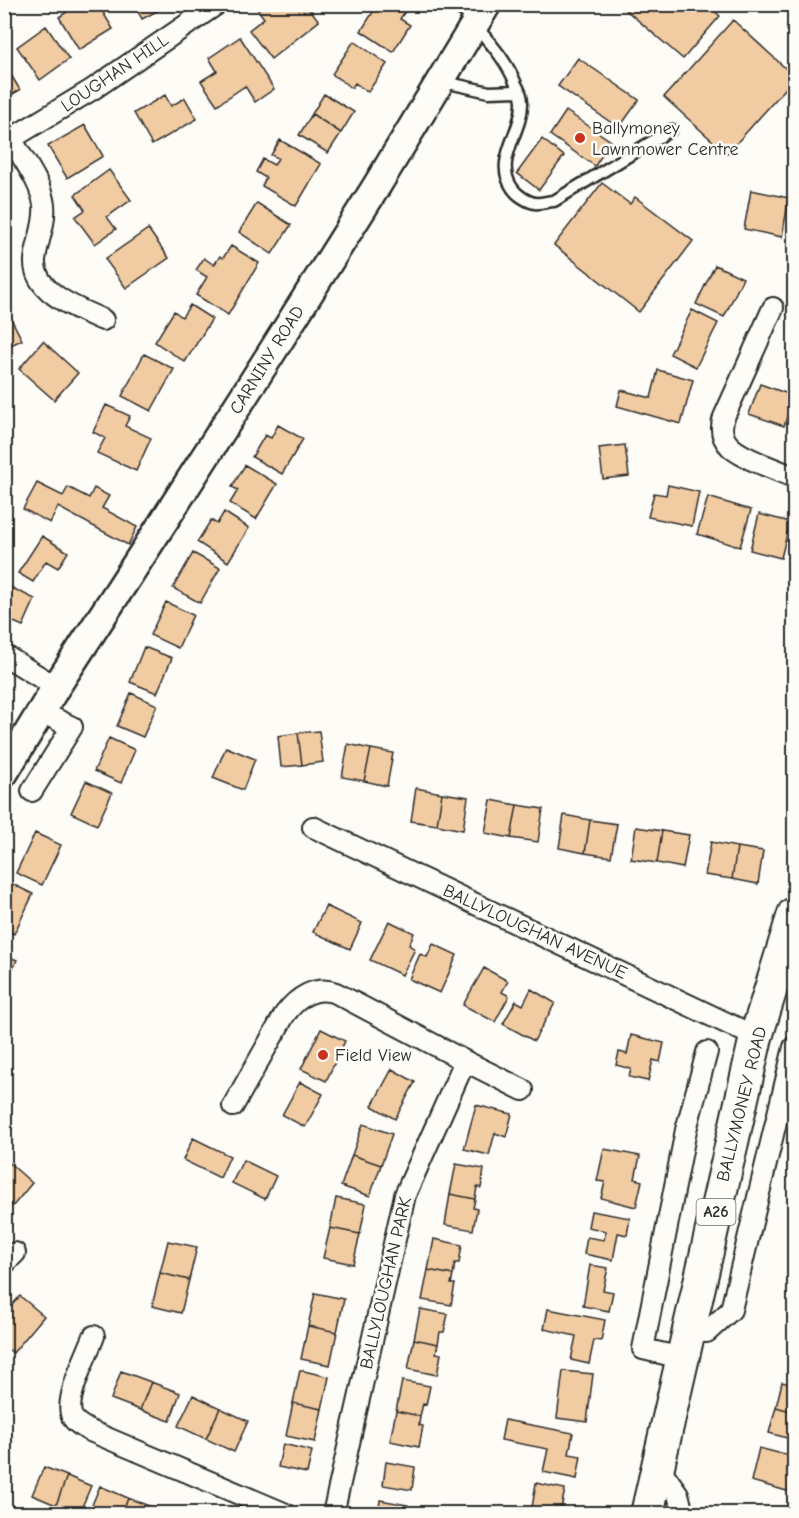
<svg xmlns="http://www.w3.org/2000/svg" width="799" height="1518" font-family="'Comic Neue',sans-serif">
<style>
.building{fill:#f1cba1;stroke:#2b2b2b;stroke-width:1.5}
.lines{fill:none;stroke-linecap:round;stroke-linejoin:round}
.lane-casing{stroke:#2b2b2b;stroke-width:15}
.street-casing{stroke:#2b2b2b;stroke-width:24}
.secondary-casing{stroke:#2b2b2b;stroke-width:32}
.primary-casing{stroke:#2b2b2b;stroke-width:36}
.lane{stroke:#fdfcf7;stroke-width:10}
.street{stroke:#fdfcf7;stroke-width:20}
.secondary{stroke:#fdfcf7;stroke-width:27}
.primary{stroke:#fdfcf7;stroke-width:32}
.poi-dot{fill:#c8321e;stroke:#fdfcf7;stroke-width:2}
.labels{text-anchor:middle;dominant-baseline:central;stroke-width:5;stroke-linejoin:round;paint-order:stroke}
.shield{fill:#fdfcf7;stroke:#6a6a68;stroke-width:1.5}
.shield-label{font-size:16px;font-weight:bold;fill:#2b2b2b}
.street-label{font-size:18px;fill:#2b2b2b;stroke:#fdfcf7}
.poi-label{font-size:18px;fill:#2b2b2b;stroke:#fdfcf7;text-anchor:start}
</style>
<rect width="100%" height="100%" fill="#fdfcf7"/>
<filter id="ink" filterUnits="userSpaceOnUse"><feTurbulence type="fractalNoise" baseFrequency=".0167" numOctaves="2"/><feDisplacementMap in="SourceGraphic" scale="12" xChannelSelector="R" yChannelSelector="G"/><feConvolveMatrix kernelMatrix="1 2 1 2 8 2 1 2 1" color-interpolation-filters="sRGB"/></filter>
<g filter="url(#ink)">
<!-- building -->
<path class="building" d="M79,4H98L113,29L79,50L59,17Z
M134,4H170L142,19Z
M265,4H306L319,21L271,59L249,30L264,18L258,10Z
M378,4H410L400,19L410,25L393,52L361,31Z
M619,4H707L720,16L683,59Z
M733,20L794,76V79L727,154L664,97Z
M46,26L69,59L40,80L17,47Z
M240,37L274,89L255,102L245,86L217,105L201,81L217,71L209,58Z
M354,41L387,64L368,92L355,83L352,88L332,74Z
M578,58L639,100L619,128L558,86Z
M4,63L20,90L4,99Z
M324,94L354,112L341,133L312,114Z
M165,95L171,106L185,98L197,119L152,145L134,113Z
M566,111L611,141L595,166L550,135Z
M312,114L341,133L328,153L299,135Z
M85,125L103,156L67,178L48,146Z
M542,139L564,156L539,190L517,173Z
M280,140L321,164L296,206L262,186L266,178L256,172L263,159L274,165L278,158L271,155Z
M109,170L131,200L107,217L116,229L95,244L75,217L85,210L75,195Z
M602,183L630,204L635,197L693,241L639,312L554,245Z
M751,190L789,198L782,237L744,229Z
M257,203L291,225L272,254L239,232Z
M148,229L169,258L126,288L105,259Z
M231,246L259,263L228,315L196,295L207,277L196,270L204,258L214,265L220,256L223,258Z
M715,265L743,278L724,317L696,304Z
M4,305L22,340L4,348Z
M190,305L212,319L185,362L155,342L174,311L182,317Z
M692,310L718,323L696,367L670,354Z
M43,341L78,373L54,400L19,369Z
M144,354L174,369L151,411L122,396Z
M658,370L693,380L681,424L617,406L621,390L651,398Z
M760,384L794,396L784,426L749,414Z
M106,405L130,416L125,426L151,438L136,471L97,453L105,438L93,432Z
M278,425L303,439L282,474L252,457L265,435L271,438Z
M625,445L629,476L603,479L599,448Z
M245,465L277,484L256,519L230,503L238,490L232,487Z
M37,483L63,496L68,487L89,498L94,488L109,496L102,508L137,527L128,545L58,507L50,523L23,509Z
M668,485L699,492L692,526L648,517L654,493L666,495Z
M708,497L751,510L740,547L697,534Z
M224,512L249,528L228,562L197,542L211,520L217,524Z
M759,514L790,522L781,558L750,550Z
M42,536L68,552L58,568L46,561L33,582L18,573Z
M193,553L220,568L200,603L173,588Z
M10,587L35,599L23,626L4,618V599Z
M166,602L193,615L178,648L150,635Z
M144,647L172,658L157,693L130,682Z
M131,693L157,705L143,737L117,726Z
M319,731L323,762L302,765L298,733Z
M298,733L302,765L281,767L278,736Z
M109,738L135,750L121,783L94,771Z
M348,744L371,749L364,781L342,777Z
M226,747L255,759L243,790L213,778Z
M371,749L393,753L387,786L364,781Z
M86,781L112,793L97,825L71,813Z
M416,788L442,793L437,825L411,821Z
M442,793L468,797L463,830L437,825Z
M491,800L517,805L511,838L485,833Z
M517,805L543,809L538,842L511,838Z
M564,815L590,820L585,853L559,848Z
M590,820L617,824L611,857L585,853Z
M636,827L662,831L657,863L631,859Z
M662,831L689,835L683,868L657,863Z
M35,833L61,845L42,885L16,873Z
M711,842L737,847L732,879L705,875Z
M737,847L763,851L758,884L732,879Z
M8,882L33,894L14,934L4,929V889Z
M326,906L362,923L350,949L313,932Z
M389,921L414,933L409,945L415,949L402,975L370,960Z
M433,944L457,955L440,993L409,979L420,954L427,957Z
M4,955L17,960L4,986Z
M484,968L508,981L502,992L509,996L495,1022L463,1005Z
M531,989L555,1003L534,1041L503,1024L516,1001L523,1005Z
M321,1029L345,1041L326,1081L301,1069Z
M631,1035L664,1043L660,1062L653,1060L648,1081L629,1077L631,1069L616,1065L619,1052L627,1054Z
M392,1069L415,1082L395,1119L372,1106Z
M300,1082L323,1094L305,1127L282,1115Z
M476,1105L512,1114L506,1137L495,1133L489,1155L464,1149Z
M363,1124L392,1134L381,1165L352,1155Z
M193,1138L230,1156L220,1178L183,1160Z
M604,1149L640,1156L635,1179L642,1181L636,1207L601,1198L605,1182L597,1181Z
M352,1155L381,1165L370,1196L341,1186Z
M6,1160L32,1183L13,1206L4,1198V1162Z
M243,1160L276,1176L265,1199L232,1183Z
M456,1164L484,1169L481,1188L477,1187L475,1199L450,1194Z
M450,1194L475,1199L473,1208L477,1209L473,1230L445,1225Z
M336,1198L366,1204L360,1234L330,1228Z
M591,1211L630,1218L627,1235L618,1233L613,1260L584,1254L587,1237L604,1240L606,1231L588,1227Z
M330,1228L360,1234L353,1264L323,1258Z
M434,1239L462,1245L459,1263H455L453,1275L428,1270Z
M168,1241L197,1247L189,1280L160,1273Z
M590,1265L608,1268L603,1290L613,1292L609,1311L583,1306Z
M428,1270L453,1275L451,1284H455L451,1305L422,1300Z
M160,1273L189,1280L181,1313L152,1306Z
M315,1293L344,1299L337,1332L308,1326Z
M20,1296L44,1316L13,1353L4,1346V1314Z
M420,1309L448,1314L444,1332H440L438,1344L414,1339Z
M548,1309L605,1320L601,1341L594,1340L589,1364L571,1360L576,1336L544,1329Z
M308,1326L337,1332L330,1365L301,1359Z
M414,1339L438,1344L436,1353L441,1354L437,1375L408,1369Z
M300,1370L329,1377L322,1409L293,1403Z
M121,1371L151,1382L140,1410L111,1399Z
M563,1371L593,1374L587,1422L557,1418Z
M402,1381L430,1386L426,1405L423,1404L420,1416L396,1411Z
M151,1382L180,1393L170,1421L140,1410Z
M782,1382L794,1385V1412L776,1407Z
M193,1395L220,1408L206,1439L178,1426Z
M293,1403L322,1409L315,1442L286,1436Z
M776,1407L794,1412V1440L769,1433Z
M220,1408L248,1421L234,1452L206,1439Z
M396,1411L420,1416L419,1425L423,1426L419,1447L390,1441Z
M505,1420L573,1433L569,1454L581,1456L577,1479L543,1472L548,1449L501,1440Z
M283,1444L312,1451L307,1473L278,1467Z
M759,1448L794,1457V1493L751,1481Z
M386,1462L415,1467L412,1490L383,1485Z
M44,1467L67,1476L56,1505L32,1495Z
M67,1476L91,1486L79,1514H76L56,1505Z
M536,1483L565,1489L560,1514H531Z
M100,1486L128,1498L122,1514L89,1512Z
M128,1498L157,1509L155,1514H122Z
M380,1500L408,1505L406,1514H378Z
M166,1508L178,1514H164Z"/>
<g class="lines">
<!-- lane casing -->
<g class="lane-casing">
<path id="lane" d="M475,25C492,45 506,60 516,84C519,89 522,96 522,102C523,132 492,161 513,189C517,195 528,202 535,203C541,204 548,201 554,201L671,130
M440,81L489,92L519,91"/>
</g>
<!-- street casing -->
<g class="street-casing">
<path id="street" d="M461,4L479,16
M12,140C23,160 41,182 44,205C46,224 37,241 35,260C33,293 79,309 103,320
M4,143L93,89L217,4
M773,308L724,417C714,446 743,456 764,465C774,469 784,473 794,477
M4,655L56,687
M32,791L72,727L41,712
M313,827L756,1037
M233,1106L285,1014C297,998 315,985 336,993L465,1061L523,1090
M4,1264L15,1253
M688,1331L707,1332L731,1310L794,1047
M94,1336C87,1355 66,1395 71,1414C73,1422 82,1426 88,1430L286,1514
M682,1358L643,1349L686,1130L707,1052
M658,1466L678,1494L683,1514
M333,1514L405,1195L465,1061"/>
</g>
<!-- secondary casing -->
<g class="secondary-casing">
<path id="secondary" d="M4,773L56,687L164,521L272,352L376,187L487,4"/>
</g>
<!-- primary casing -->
<g class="primary-casing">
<path id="primary" d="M647,1514L756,1037L794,914"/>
</g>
<!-- lane -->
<use href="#lane" class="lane"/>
<!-- street -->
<use href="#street" class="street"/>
<!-- secondary -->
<use href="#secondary" class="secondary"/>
<!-- primary -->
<use href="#primary" class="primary"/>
</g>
</g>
<!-- markers -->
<g class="poi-dot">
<circle cx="580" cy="138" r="6"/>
<circle cx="323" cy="1055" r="6"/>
</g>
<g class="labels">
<!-- shield labels -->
<rect class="shield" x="696.5" y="1199" width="39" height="26" rx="4.5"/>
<g class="shield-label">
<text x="716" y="1212">A26</text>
</g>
<!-- street labels -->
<g class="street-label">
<text transform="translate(115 73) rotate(-34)">LOUGHAN HILL</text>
<text transform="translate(267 360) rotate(-58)">CARNINY ROAD</text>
<text transform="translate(535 932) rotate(25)">BALLYLOUGHAN AVENUE</text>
<text transform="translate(742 1104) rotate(-76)">BALLYMONEY ROAD</text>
<text transform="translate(386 1283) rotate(-77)">BALLYLOUGHAN PARK</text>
</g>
<!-- poi labels -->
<g class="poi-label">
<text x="592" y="128">Ballymoney<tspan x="592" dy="21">Lawnmower Centre</tspan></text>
<text x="335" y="1055">Field View</text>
</g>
</g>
<!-- margin -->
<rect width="799" height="1518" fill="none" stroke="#fdfcf7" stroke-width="24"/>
<rect x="12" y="12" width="775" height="1494" fill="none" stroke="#2b2b2b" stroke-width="2" filter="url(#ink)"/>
</svg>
